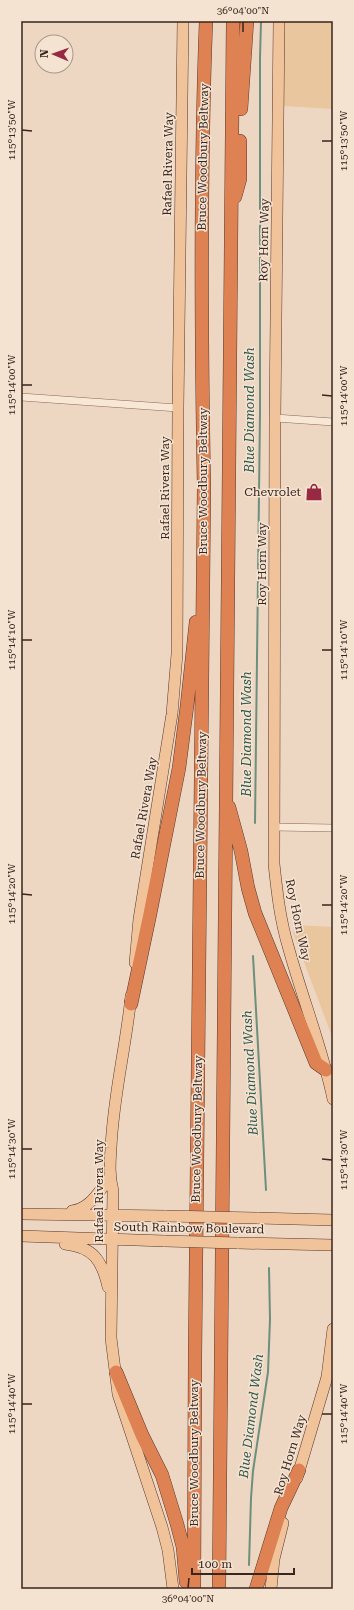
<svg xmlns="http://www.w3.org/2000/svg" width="354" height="1610" font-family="'Roboto Serif',serif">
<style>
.sand{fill:#eac69f}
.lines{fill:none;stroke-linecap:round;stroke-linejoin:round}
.stream{stroke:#6c8f7e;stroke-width:2}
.minor-casing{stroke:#886859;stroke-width:8}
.primary-casing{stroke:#56382e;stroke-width:12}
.motorway-casing{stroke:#56382e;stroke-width:14}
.minor{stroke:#f9e7d6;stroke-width:7}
.primary{stroke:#f1c39a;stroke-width:11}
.motorway{stroke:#de8253;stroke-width:13}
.primary-bridge-casing{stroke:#56382e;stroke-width:12;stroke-linecap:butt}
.primary-bridge{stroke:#f1c39a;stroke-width:11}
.ticks{fill:none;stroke:#38251e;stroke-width:1.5}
.labels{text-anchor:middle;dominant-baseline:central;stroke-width:3;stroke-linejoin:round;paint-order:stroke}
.street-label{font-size:12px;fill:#38251e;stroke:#f5e3d2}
.poi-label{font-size:12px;fill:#38251e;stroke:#f5e3d2;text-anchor:end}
.water-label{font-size:13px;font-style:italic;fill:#2d584b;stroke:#f5e3d2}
.neatline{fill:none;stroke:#38251e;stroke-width:1.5}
.ticks-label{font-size:10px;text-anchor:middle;fill:#38251e}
</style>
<rect width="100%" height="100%" fill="#eed7c2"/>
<!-- sand -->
<path class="sand" d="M282,21H333V109L283,106Z
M296,925L333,927V1039L293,933Z"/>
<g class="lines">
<!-- stream -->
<path class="stream" d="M255,823L260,412V58L261,21
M253,956L266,1190
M249,1565L251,1498L253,1471L268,1372L270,1319L269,1268"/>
<!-- minor casing -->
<g class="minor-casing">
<path id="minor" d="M21,397L178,408
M275,418L333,422
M275,827L333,828"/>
</g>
<!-- primary casing -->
<g class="primary-casing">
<path id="primary" d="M279,21L275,418L274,864C277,892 280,919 288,946C302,997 322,1047 333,1099
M135,963L139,919L172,714L177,654L178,408L183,21
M131,996C126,1047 113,1097 111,1148C110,1163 109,1176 113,1191L111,1338L118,1394L162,1527L168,1550L173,1589
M72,1211C91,1208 98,1192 109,1179
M21,1214L166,1216
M257,1218L333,1220
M21,1236L165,1241
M237,1243L333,1245
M65,1244C93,1247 102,1260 108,1287
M297,1478L327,1377L333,1329
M271,1589L274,1559L283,1523"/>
</g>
<!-- motorway casing -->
<g class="motorway-casing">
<path id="motorway" d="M241,109L247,21
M235,197L240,179V141
M229,807L241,851L248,888L255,913L316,1063L326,1070
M131,1004L150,914L179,768L187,706L196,622
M116,1372L142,1435L162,1475L177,1524L183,1547L186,1582
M194,1589L195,1357L204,487C201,332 200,176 206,21
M219,1589L233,21
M256,1589L281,1508L299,1470"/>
</g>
<!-- minor -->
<use href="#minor" class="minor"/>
<!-- primary -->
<use href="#primary" class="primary"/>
<!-- motorway -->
<use href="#motorway" class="motorway"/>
<!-- primary-bridge casing -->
<g class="primary-bridge-casing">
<path id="primary-bridge" d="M166,1216L257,1218
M165,1241L237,1243"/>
</g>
<!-- primary-bridge -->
<use href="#primary-bridge" class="primary-bridge"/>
</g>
<!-- ticks -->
<path class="ticks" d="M243,32V22M22,130L32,131M322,141H332M22,385H32M322,395L332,396M22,640H32M322,650H332M22,894L32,895M322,905H332M22,1149H32M322,1159L332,1160M22,1404H32M322,1414H332M188,1588L189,1578"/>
<!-- icons -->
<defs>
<g id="shop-bare" transform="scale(1.38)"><path d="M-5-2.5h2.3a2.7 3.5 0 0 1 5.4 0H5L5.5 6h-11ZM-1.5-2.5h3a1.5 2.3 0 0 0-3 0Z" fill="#972942" stroke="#f5e3d2" stroke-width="2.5" paint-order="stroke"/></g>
</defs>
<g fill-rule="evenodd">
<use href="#shop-bare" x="314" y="492"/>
</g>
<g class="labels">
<!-- street labels -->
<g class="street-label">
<text transform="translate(203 157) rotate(-89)">Bruce Woodbury Beltway</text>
<text transform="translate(168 164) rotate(-89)">Rafael Rivera Way</text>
<text transform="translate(264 240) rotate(-89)">Roy Horn Way</text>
<text transform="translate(203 481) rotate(-90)">Bruce Woodbury Beltway</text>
<text transform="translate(165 488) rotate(-90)">Rafael Rivera Way</text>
<text transform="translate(262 564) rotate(-90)">Roy Horn Way</text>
<text transform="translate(201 805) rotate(-89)">Bruce Woodbury Beltway</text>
<text transform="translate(144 808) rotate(-80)">Rafael Rivera Way</text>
<text transform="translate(298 920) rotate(78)">Roy Horn Way</text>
<text transform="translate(197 1129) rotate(-89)">Bruce Woodbury Beltway</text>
<text transform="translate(99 1191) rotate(-90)">Rafael Rivera Way</text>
<text transform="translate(189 1228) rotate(1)">South Rainbow Boulevard</text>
<text transform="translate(194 1453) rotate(-90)">Bruce Woodbury Beltway</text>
<text transform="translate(290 1455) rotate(-73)">Roy Horn Way</text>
</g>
<!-- poi labels -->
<g class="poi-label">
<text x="301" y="492">Chevrolet</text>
</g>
<!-- water labels -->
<g class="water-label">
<text transform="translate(249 410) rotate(-90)">Blue Diamond Wash</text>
<text transform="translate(246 734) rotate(-90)">Blue Diamond Wash</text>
<text transform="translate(250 1073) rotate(-93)">Blue Diamond Wash</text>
<text transform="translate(251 1416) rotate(-83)">Blue Diamond Wash</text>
</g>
</g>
<!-- border -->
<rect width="354" height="1610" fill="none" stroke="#f5e3d2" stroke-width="44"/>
<!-- north arrow -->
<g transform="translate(54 54) rotate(272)"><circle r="19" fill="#f5e3d2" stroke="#a9978a"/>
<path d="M0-3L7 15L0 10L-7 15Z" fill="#972942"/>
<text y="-6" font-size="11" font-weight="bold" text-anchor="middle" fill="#38251e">N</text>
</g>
<!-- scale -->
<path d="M192 1568v6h102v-6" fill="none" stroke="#38251e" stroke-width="2"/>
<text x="198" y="1568" font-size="12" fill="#38251e" stroke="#f5e3d2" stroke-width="3" paint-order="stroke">100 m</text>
<rect x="22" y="22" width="310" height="1566" class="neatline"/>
<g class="ticks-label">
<text x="243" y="14">36°04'00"N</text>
<text transform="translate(11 130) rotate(-90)" y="4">115°13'50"W</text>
<text transform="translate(343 141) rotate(-90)" y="4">115°13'50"W</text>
<text transform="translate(11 385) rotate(-90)" y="4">115°14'00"W</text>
<text transform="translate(343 396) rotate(-90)" y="4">115°14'00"W</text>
<text transform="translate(11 640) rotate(-90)" y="4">115°14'10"W</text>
<text transform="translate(343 650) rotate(-90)" y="4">115°14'10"W</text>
<text transform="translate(11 894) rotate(-90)" y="4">115°14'20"W</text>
<text transform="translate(343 905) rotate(-90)" y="4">115°14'20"W</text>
<text transform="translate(11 1149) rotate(-90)" y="4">115°14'30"W</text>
<text transform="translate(343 1160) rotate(-90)" y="4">115°14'30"W</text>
<text transform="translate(11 1404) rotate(-90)" y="4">115°14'40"W</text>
<text transform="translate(343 1414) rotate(-90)" y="4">115°14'40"W</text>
<text x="188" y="1602">36°04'00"N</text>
</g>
</svg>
